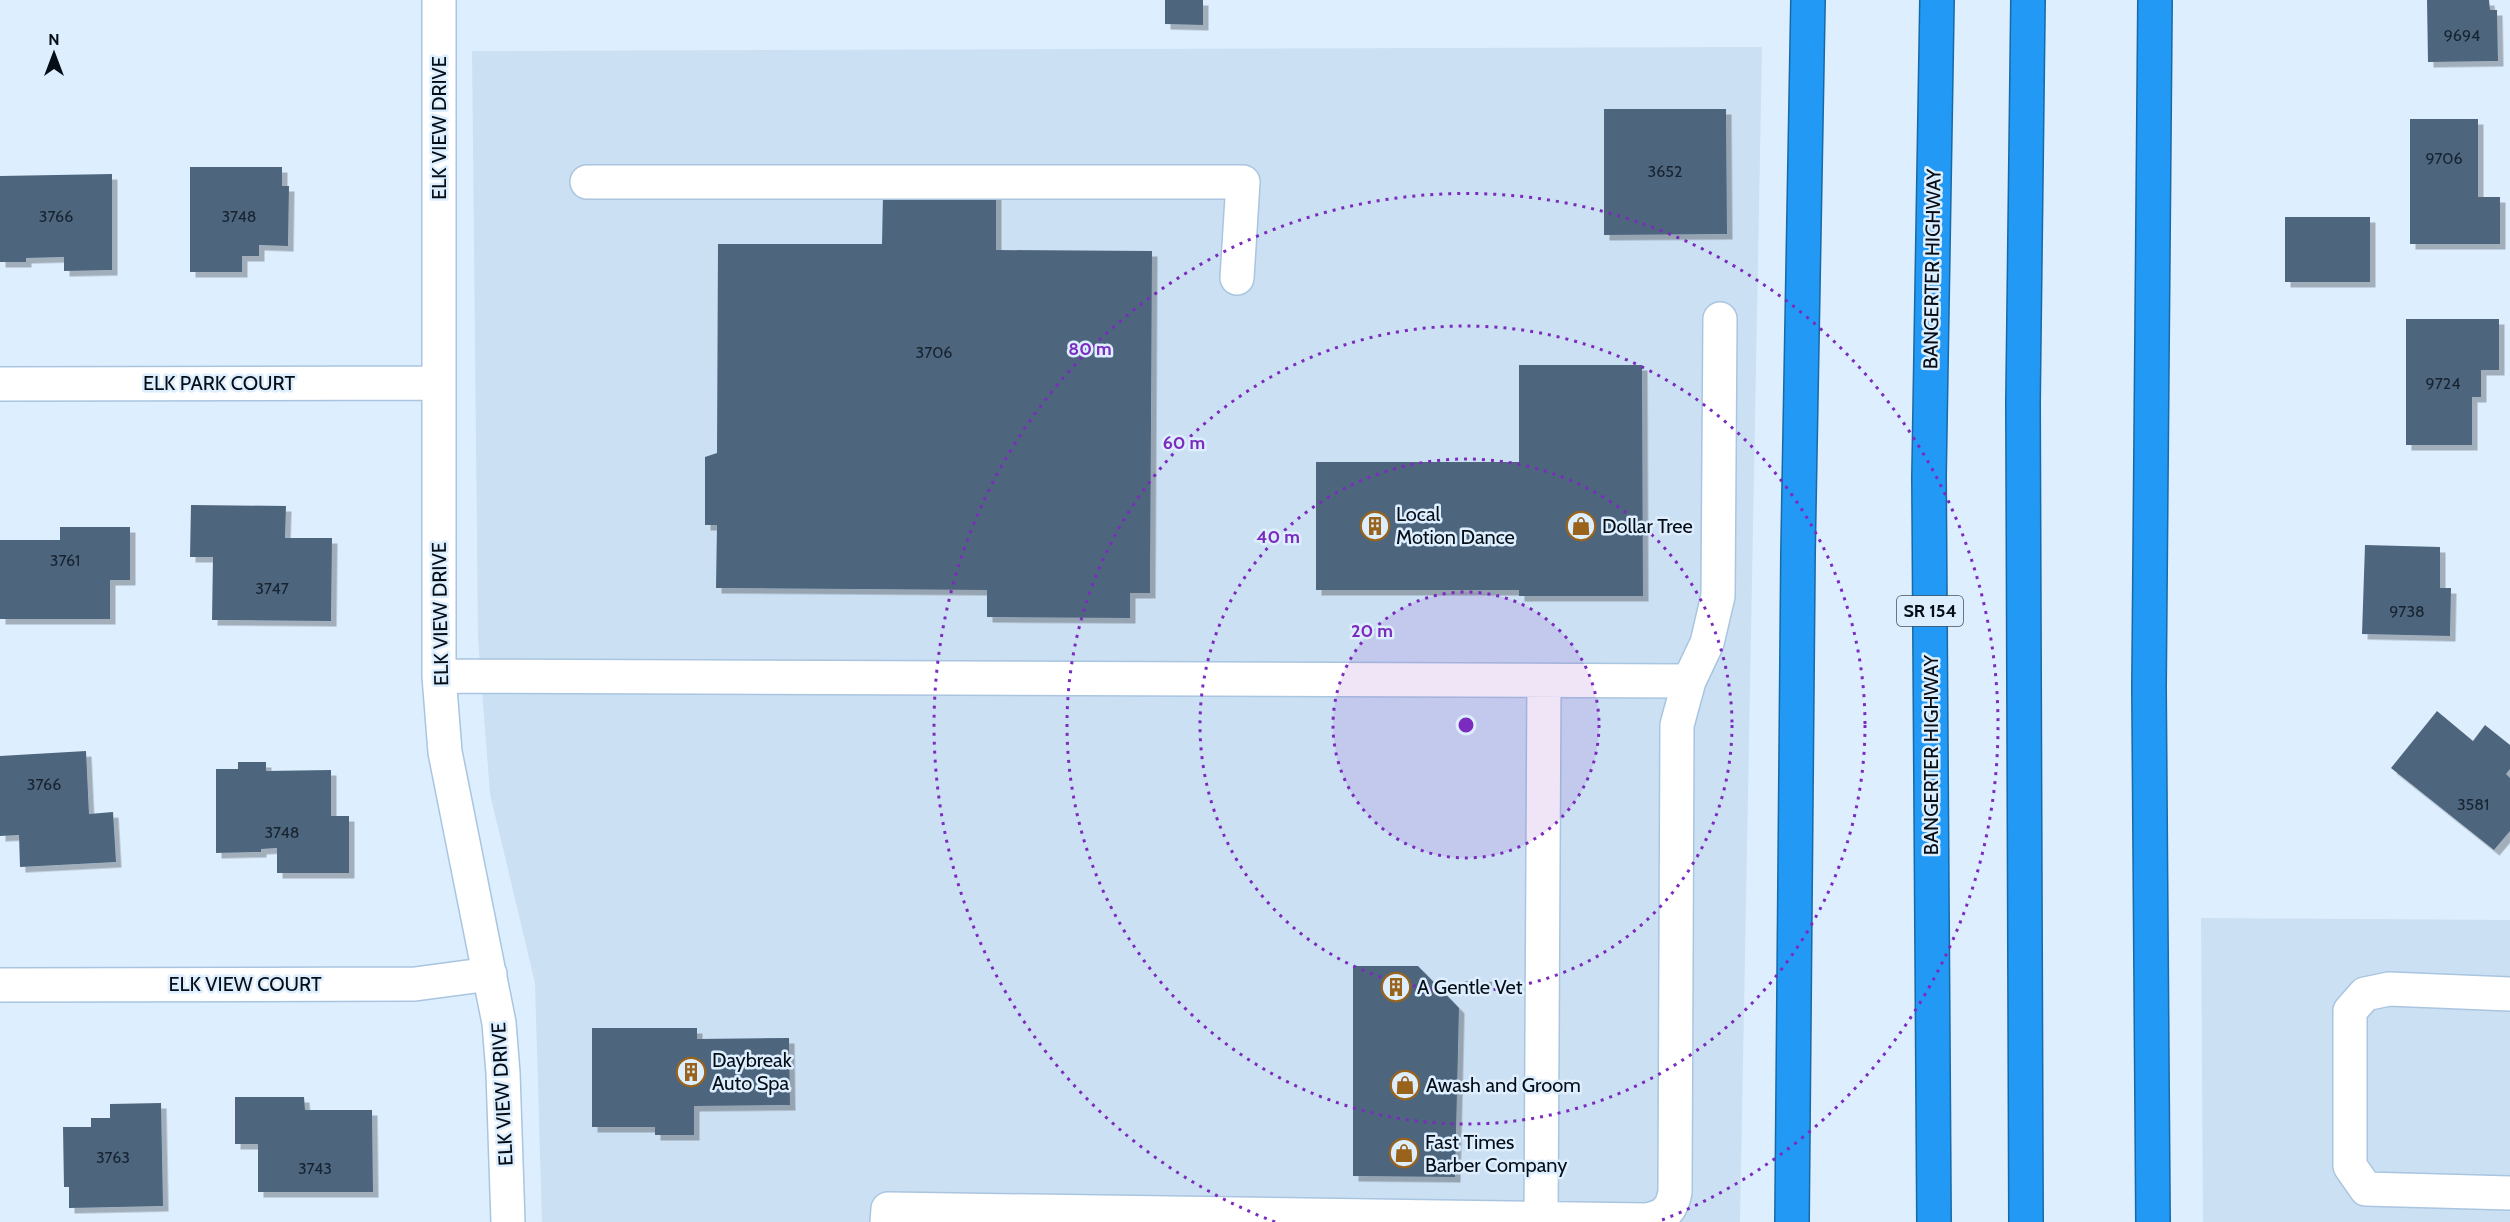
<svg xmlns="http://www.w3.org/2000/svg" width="2510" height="1222" font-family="Cabin,sans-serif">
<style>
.built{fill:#cce0f3}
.building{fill:#4d667e;filter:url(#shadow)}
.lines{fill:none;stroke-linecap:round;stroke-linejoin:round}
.minor-casing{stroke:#a9c5e0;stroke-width:36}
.highway-casing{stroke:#1869a7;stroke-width:36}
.path{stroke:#97a5b3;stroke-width:4;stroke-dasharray:3 3;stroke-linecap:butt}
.minor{stroke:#fff;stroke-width:33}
.highway{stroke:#229af5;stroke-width:33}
.ring{fill:none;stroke:#7b2cbf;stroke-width:3;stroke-dasharray:3 6}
.labels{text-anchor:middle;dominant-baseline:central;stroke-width:5;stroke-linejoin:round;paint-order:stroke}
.number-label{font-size:16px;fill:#172330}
.shield{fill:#def;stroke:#46505c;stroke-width:1.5}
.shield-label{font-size:18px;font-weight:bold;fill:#050d16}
.street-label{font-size:20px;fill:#050d16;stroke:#def}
.poi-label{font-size:20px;fill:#050d16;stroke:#def;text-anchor:start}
.centre{fill:#7b2cbf;stroke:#def;stroke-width:3}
.ring-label{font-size:18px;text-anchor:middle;font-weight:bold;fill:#7b2cbf;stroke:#def;stroke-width:5;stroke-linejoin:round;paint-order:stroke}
</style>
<defs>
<filter id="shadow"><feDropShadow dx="5.5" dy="5.5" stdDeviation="0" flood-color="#0004"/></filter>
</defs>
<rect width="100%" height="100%" fill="#def"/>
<!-- built -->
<path class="built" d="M1762,47L1740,1222H542L535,983L490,794L478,638L472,51Z
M2201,918L2510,920V1222H2203Z"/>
<!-- building -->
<path class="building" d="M1165,0H1203V25L1165,24Z
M2427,0H2489L2490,10H2497L2498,61L2428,62Z
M1604,109H1726L1727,234L1604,235Z
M2410,119H2478V197H2500V244H2410Z
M190,167H282V186H289L288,246L259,245V256H242V272H190Z
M112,174V270L64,271V257L26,258V262H0V176Z
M883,194H996V250L1152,251L1150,593H1130V618L987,617V590L716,588L717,525H705V457L717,453L718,244H882Z
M2285,217H2370V282H2285Z
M2406,319H2499V370H2481V397H2472V445H2406Z
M1519,365H1642L1643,596H1519V590H1316V462H1519Z
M191,505L286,506L285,538H332L331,621L212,620L213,557H190Z
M60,527H130V580H110V619H0V540H60Z
M2365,545L2440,547V588H2451L2450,636L2362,634Z
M2437,711L2473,741L2485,725L2510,745V769L2506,774L2510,778V831L2494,850L2391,768Z
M86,751L89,814L113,812L116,862L20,867L19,835L0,836V756Z
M238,762H266V771L331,770V816H349V873H277V848L261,849V852L216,853V769H238Z
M1353,966H1418L1459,1008L1455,1177L1353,1176Z
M592,1028H697V1039L789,1038L790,1105L694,1106V1135H655V1127H592Z
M235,1097H304L305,1110H372L373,1192H258V1144H235Z
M161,1103L163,1206L69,1208V1187H64L63,1127H91V1118H110V1104Z"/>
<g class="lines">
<!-- minor casing -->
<g class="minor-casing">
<path id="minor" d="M439,0V676L445,752L499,1023L503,1073L508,1222
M587,182H1243L1237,278
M0,384L438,383
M439,676L1689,681
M0,985L415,984L490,974
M2510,994L2389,989L2365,994L2350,1011V1166L2366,1189L2510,1193
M1541,1220L1544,681
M887,1222L888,1209L1646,1220C1664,1217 1672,1210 1675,1192L1677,725L1689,681L1707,643L1718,596L1720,319"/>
</g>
<!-- highway casing -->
<g class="highway-casing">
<path id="highway" d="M1792,1222L1798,553L1808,0
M1934,1222L1929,477L1937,0
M2026,1222L2023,403L2028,0
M2153,1222L2149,687L2155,0"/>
</g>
<!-- path -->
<path class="path" d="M1465,983L1503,984"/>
<!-- minor -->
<use href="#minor" class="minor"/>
<!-- highway -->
<use href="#highway" class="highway"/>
</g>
<!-- distance rings -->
<circle cx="1466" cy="725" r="133" fill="#7b2cbf" fill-opacity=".12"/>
<g class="ring">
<circle cx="1466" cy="725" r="133"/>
<circle cx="1466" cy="725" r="266"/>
<circle cx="1466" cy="725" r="399"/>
<path d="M1275 1222A532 532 0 1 1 1657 1222"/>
</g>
<!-- icons -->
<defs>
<g id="building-ring" transform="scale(1.5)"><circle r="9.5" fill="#def" stroke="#99631c" stroke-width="1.5"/><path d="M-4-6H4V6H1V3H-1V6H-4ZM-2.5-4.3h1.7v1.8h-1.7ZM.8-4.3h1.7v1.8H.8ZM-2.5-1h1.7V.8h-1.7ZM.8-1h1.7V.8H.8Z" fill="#99631c"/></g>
<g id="shop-ring" transform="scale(1.5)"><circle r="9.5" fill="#def" stroke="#99631c" stroke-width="1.5"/><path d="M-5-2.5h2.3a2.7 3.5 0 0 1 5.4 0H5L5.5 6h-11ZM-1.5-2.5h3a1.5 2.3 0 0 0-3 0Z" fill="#99631c"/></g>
</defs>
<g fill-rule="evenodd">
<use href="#building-ring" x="1375" y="526"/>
<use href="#shop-ring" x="1581" y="526"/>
<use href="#building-ring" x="1396" y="987"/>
<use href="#building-ring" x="691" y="1072"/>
<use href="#shop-ring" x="1405" y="1085"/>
<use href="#shop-ring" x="1404" y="1153"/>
</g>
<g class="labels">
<!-- number labels -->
<g class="number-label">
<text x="2462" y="35">9694</text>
<text x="2444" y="158">9706</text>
<text x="1665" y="171">3652</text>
<text x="56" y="216">3766</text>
<text x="239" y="216">3748</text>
<text x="934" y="352">3706</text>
<text x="2443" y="383">9724</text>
<text x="65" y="560">3761</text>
<text x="272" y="588">3747</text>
<text x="2407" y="611">9738</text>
<text x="44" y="784">3766</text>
<text x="2473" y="804">3581</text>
<text x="282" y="832">3748</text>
<text x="113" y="1157">3763</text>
<text x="315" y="1168">3743</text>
</g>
<!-- shield labels -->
<rect class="shield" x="1897" y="596" width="66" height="30" rx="4.5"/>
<g class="shield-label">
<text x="1930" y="611">SR 154</text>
</g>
<!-- street labels -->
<g class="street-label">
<text transform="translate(439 128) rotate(-90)">ELK VIEW DRIVE</text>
<text transform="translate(1932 269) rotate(-89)">BANGERTER HIGHWAY</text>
<text x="219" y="383">ELK PARK COURT</text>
<text transform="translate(440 614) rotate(-91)">ELK VIEW DRIVE</text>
<text transform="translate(1931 755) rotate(-90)">BANGERTER HIGHWAY</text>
<text x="245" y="984">ELK VIEW COURT</text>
<text transform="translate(502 1094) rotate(-93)">ELK VIEW DRIVE</text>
</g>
<!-- poi labels -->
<g class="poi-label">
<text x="1396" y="514">Local<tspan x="1396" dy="23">Motion Dance</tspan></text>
<text x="1602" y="526">Dollar Tree</text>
<text x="1417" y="987">A Gentle Vet</text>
<text x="712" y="1060">Daybreak<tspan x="712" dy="23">Auto Spa</tspan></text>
<text x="1426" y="1085">Awash and Groom</text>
<text x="1425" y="1142">Fast Times<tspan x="1425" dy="23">Barber Company</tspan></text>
</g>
</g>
<circle cx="1466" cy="725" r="9" class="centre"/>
<g class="ring-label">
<text x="1090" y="355">80 m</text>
<text x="1184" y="449">60 m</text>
<text x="1278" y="543">40 m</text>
<text x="1372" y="637">20 m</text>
</g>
<!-- north arrow -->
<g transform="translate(54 54)" stroke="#ddeeff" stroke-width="4.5" paint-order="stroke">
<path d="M0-4.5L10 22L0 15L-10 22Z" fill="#050d16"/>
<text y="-9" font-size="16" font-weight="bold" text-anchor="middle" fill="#050d16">N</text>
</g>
</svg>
